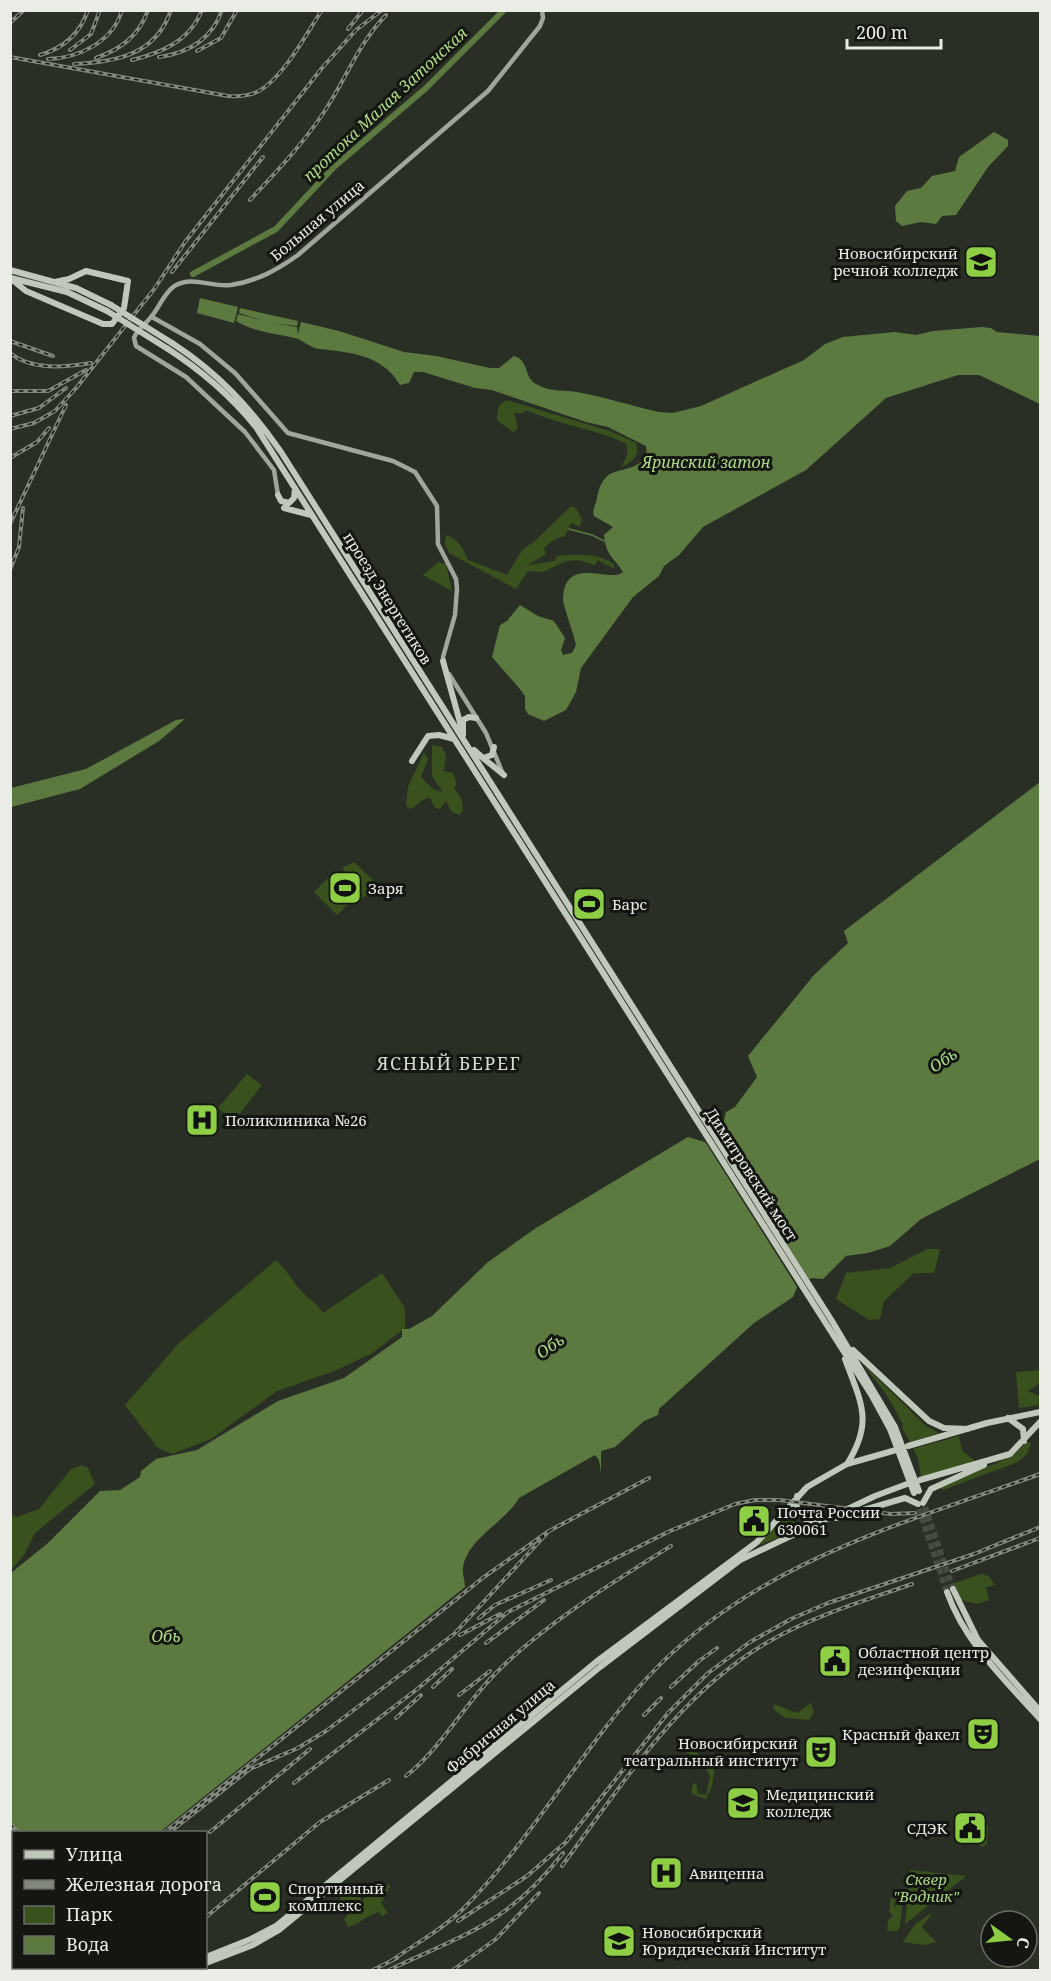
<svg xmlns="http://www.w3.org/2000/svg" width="1051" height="1981" font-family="'Noto Serif',serif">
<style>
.green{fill:#38511d}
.water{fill:#5c7a40}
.pier{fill:#292f24}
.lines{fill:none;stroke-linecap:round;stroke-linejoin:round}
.stream{stroke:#5c7a40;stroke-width:1.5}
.river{stroke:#5c7a40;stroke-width:6}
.primary-tunnel{stroke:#464c41;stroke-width:6;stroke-dasharray:6 3;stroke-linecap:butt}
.secondary{stroke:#a0a69c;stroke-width:4.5}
.primary{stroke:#c0c8bb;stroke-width:6}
.rail-casing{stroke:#82877d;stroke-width:4}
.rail{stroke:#131611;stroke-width:1.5;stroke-dasharray:4.5;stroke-linecap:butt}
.primary-bridge{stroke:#c0c8bb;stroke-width:6}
.labels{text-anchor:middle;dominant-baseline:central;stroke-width:6;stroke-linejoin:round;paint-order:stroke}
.street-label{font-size:15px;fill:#e9ede5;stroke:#131611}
.poi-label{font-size:15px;fill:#e9ede5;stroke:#131611;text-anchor:start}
.park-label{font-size:15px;font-style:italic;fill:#add985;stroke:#131611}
.water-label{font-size:16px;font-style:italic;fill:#afdb87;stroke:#131611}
.quarter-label{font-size:18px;letter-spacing:1.5px;fill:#d3dccd;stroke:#131611}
</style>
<rect width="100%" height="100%" fill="#292f24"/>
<!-- green -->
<path class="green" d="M506,400L610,431L636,443C640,457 633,461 621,467C626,458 630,453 625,443C592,428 557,424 525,410L524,413H514L518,428L513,432L497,420L498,407Z
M571,506L576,508L582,519L580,527L571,523L565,536L555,539L544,548L546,554L528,565L554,561L557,556C574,554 599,553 614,564V569L598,560L595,565L578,560L566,561L543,572L528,571L516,589L449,553L445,544L446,535C459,539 463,549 468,560L507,575L522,550L535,541Z
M438,562L446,564L452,591L423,575Z
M432,745L442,747L446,756L444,771L453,773L457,784L454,788L462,800L463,811L459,815L451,811L446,801L440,809L435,808L430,798H426L411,809L406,806L408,787L424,752L428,759L421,777L433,789L443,792L432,776Z
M354,862L375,882L370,894L357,900L355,898L337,915L314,892L329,877L336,883L337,878L345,872L342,868Z
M247,1074L262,1085L234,1121L218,1108Z
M927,1249H940L934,1273H914L884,1301L880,1319L869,1320L836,1299L846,1273L890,1268Z
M276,1260C287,1270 292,1281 301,1291C309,1299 317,1303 323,1313L382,1273L405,1308V1328L371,1354L332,1372L277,1391L211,1439L172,1454L158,1448L125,1405L179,1343Z
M862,1363L926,1426L939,1433L910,1442L902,1428L903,1424L886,1394Z
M1040,1370V1383L1028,1391L1040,1396V1405L1019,1408L1016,1372Z
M959,1436L962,1451L975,1461L921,1478L918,1458L913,1449Z
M1027,1442L1031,1443L1027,1454L1018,1462L943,1490L940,1488L1012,1456Z
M82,1465L88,1468L95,1484L35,1533L24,1555L11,1570V1514L16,1517L39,1509L71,1469Z
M787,1513L801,1529L756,1546Z
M981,1574L989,1576L995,1585L986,1587L989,1600L977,1604L961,1600L954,1583Z
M811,1703L814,1712L809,1720L785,1718L773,1709L774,1704L797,1713Z
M693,1751L699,1754L701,1760L715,1765L712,1786L706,1799L692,1794V1786L696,1783L698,1794L706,1795L710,1776L704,1765L699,1769L697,1757L685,1752Z
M974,1814H979L988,1826L987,1844L983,1847L976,1843Z
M910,1870L966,1876L905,1924Z
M388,1884L390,1887L381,1903L388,1913L382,1916L379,1912C367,1915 360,1924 348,1927L344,1919L349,1913L337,1893L343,1890L347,1893L357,1885L362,1891L360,1898L362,1901L377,1889Z
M891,1897L896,1898L894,1906L896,1907L898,1897H903L900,1927L897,1931H887L888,1921L893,1915L889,1912Z
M933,1912L922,1927L936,1942L925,1945L903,1942L915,1924Z"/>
<!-- water -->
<path class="water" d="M994,132L1008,140V146L988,167L956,215L942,216L936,224L921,222L902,226L896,221L895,206L907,191L921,188L932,176L955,171L959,157Z
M200,298L238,307L234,323L197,313Z
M240,308L298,321L297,326L273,323L297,327L298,334L301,322L339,331L404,352L436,356L490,368H499L514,356C529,360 524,378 536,384C551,393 566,389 582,393C608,398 633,406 659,412L673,413L701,406L804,360L825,344L843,337L895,332L916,335L933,331L982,327L991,328L997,332L1040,336V404L979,375H958L886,398L806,470L703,527L679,555L664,566L659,576L633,597L581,668L576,692L566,710L544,721L528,714L525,709V696L519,688L492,657L500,625L507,621L520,605L538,616L554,621L565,638L561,650L563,655L572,653L576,645C574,634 563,606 563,599C565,554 610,584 623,572C613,556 606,556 604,535L613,527L594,516C592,508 596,505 597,498C605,458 628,480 647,456L646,446L608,427L586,422L492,390L475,388L423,372H414L409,383L400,385C383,355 350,352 319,349C311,348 305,342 298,339C277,333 256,333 236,321L238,314L264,321L239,313Z
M185,719L159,741L80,789L11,807V788L86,769L176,720Z
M1040,782V1159L921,1219L890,1246L868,1253L846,1256L823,1279L812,1278L798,1285L793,1297L754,1323L659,1409L658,1415L644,1421L615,1447L601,1451V1473L599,1460L595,1455L519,1498C505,1523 467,1538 463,1568C462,1574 465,1580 465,1587L160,1832H14V1940L11,1943V1573L48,1543L100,1491L120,1490L140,1477L141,1471L156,1459L197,1450L278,1401L344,1378L402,1337V1329H409L432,1316L488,1262L536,1228L688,1137L708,1143L722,1129L726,1112L735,1107L757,1077L748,1056L814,975L848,943L844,931Z"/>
<!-- pier -->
<path class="pier" d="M715,1131L811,1282L799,1290L704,1140Z"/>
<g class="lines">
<!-- stream -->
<path class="stream" d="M569,529L592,535L604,541"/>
<!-- river -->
<path class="river" d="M193,274L276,229L334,167L426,88L504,10"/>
<!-- primary-tunnel -->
<path class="primary-tunnel" d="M925,1507L953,1589
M919,1509L947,1592"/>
<!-- secondary -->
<path class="secondary" d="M152,317L200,344L235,373L288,433L393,461L415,472L437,506L438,544L456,579L457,589L455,615L443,657L444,663
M278,495L274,470L245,432L186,377L136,346L134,338C137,329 145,325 151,317C159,308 163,295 173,287C190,274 212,288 231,285C257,281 277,270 298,255L488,91L540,26L543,18L542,10
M449,674L486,733L503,774"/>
<!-- primary -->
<path class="primary" d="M10,270L76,288L111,305
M10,278L26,291L103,324H112L124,308L128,281L86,271L69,279L55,282
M11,278L67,292L107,311
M172,343C217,372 250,407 281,452L832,1321L895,1427
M168,349C202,371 230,395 256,427L872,1396L890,1429
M295,488L294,498L284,508L311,515
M278,495L281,501L289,503
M443,661L461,726
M463,735V720L469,717L476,718
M474,750L483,758L492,755L494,747
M483,758L504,775
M412,761L428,736L439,735L454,739
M853,1350L929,1421L944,1428L967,1429
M845,1359C861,1403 874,1421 847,1464
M1008,1418L1023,1429L1024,1441
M908,1446L987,1423L1040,1412
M920,1480L1010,1454L1040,1422
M797,1496C794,1512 802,1521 818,1523
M923,1503L931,1489L984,1465
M836,1518L905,1498L918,1504
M953,1589L978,1640L1040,1711
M947,1592C965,1643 1005,1680 1040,1719
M10,1881L14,1885
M10,1897L14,1901
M206,1957L251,1939L276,1926L596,1662L757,1542L807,1487L847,1464L896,1450
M206,1963L253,1945L279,1930L600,1667L740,1560L875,1496L907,1484
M58,1968L60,1970
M70,1968L72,1970
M174,1970L181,1968
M186,1970L194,1968"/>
<!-- rail casing -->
<g class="rail-casing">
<path id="rail" d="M10,23L24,10
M348,29L363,10
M70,50L91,34L100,10
M197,51L221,38L237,10
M40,55C64,48 80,34 88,10
M10,57L228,96C239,97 249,96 259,91C283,78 307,33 322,10
M159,57C188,53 212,39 222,10
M96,58C121,49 139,36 148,10
M48,59C79,58 113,42 122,10
M132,60C161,53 190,41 202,10
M74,64C116,62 156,55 171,10
M250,200C276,172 303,144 324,112C346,79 358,44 386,15
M172,272L263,157
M10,341L53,356
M10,353C32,371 66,367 91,363
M10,391H48L86,370
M10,416L39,408L66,388
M10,429L34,423L55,411L77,387L155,288L185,242L322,68L356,30L382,10
M10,458L37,442L49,428
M10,524L66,405
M10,570L19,547L23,508
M549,1531L649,1478
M952,1571L1040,1538
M479,1618L495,1605L551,1580
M460,1635L500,1614
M486,1643L544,1600
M433,1687L452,1669
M671,1687L699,1661L717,1648
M459,1695L490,1671
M644,1715L661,1698
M396,1718L421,1695
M406,1776C441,1748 462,1708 493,1676C540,1627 613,1582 671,1546
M294,1783L416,1690L508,1612L670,1531L735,1504L755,1500H779L891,1514L915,1513
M10,1824L18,1832
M165,1832L484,1577L549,1531L454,1634L326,1731L298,1748L250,1769L170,1832
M210,1832L310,1749
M562,1866C622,1785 679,1693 768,1642C813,1616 864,1601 912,1584
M206,1917L320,1822L389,1780
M458,1921L527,1876L566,1842L668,1713L708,1673L750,1642L791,1619L828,1603L974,1554L1040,1527
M391,1961C415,1944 443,1929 464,1908C532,1839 581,1750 647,1678C753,1563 899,1525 1040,1474
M154,1968L162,1970
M373,1970L397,1958
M389,1970C465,1934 508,1924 563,1853
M453,1970L496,1939L539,1893"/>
</g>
<!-- rail -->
<use href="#rail" class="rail"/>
<!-- primary-bridge -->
<path class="primary-bridge" d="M111,305L172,343
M107,311L168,349
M895,1427L919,1491
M890,1429L914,1493"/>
</g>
<!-- icons -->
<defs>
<g id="university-square" transform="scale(1.725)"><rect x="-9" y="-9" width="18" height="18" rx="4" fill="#8dce44" stroke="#131611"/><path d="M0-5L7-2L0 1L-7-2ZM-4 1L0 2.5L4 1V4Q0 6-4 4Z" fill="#111"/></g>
<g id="stadium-square" transform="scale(1.725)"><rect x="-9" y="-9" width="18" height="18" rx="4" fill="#8dce44" stroke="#131611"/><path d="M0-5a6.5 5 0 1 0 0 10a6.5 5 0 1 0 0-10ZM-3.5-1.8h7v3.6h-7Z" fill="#111"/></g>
<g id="hospital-square" transform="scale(1.725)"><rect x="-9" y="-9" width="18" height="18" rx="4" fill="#8dce44" stroke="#131611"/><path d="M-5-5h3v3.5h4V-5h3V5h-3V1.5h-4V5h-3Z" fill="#111"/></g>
<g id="civic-square" transform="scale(1.725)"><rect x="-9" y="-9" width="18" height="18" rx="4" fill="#8dce44" stroke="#131611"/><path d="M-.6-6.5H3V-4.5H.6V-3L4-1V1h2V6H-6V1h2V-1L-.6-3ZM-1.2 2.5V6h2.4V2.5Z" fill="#111"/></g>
<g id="theatre-square" transform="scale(1.725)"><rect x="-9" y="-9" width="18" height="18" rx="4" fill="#8dce44" stroke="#131611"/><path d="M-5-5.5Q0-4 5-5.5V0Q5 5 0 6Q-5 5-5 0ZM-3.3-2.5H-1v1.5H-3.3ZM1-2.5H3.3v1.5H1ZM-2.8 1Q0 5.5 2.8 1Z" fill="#111"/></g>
</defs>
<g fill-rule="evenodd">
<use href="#university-square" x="981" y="262"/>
<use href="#stadium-square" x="345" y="888"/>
<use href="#stadium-square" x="589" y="904"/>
<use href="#hospital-square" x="202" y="1120"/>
<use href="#civic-square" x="754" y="1521"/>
<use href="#civic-square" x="835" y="1661"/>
<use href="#theatre-square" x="983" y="1734"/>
<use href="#theatre-square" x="821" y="1752"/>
<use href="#university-square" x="743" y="1803"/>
<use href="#civic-square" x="970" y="1828"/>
<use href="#hospital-square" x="666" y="1873"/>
<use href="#stadium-square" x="265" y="1897"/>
<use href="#university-square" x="619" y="1941"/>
</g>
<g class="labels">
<!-- street labels -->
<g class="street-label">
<text transform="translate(317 220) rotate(-40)">Большая улица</text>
<text transform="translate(388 598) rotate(58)">проезд Энергетиков</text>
<text transform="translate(752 1174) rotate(57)">Димитровский мост</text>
<text transform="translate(500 1726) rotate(-40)">Фабричная улица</text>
</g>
<!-- poi labels -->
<g class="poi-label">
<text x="958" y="253" text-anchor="end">Новосибирский<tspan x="958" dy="17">речной колледж</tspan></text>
<text x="368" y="888">Заря</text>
<text x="612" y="904">Барс</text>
<text x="225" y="1120">Поликлиника №26</text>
<text x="777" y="1512">Почта России<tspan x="777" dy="17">630061</tspan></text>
<text x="858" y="1652">Областной центр<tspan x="858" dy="17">дезинфекции</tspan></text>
<text x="960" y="1734" text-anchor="end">Красный факел</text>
<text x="798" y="1743" text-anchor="end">Новосибирский<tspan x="798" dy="17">театральный институт</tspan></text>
<text x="766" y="1794">Медицинский<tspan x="766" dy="17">колледж</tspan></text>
<text x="947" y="1828" text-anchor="end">СДЭК</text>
<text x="689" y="1873">Авиценна</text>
<text x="288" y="1888">Спортивный<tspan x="288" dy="17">комплекс</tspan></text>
<text x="642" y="1932">Новосибирский<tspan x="642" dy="17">Юридический Институт</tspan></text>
</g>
<!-- park labels -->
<g class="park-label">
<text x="926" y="1879">Сквер<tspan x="926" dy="17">"Водник"</tspan></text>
</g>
<!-- water labels -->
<g class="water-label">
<text transform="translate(385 104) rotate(-43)">протока Малая Затонская</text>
<text x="706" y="462">Яринский затон</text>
<text transform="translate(943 1060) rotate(-34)">Обь</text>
<text transform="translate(550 1346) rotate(-35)">Обь</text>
<text x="166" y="1636">Обь</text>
</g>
<!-- quarter labels -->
<g class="quarter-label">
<text x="449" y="1063">ЯСНЫЙ БЕРЕГ</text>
</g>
</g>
<!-- border -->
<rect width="1051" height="1981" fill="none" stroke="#e9ede5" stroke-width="24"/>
<!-- legend -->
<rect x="12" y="1831" width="195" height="138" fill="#131611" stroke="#696c66" stroke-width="1.5"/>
<rect x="24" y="1850" width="30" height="9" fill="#c0c8bb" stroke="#696c66" stroke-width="1.5"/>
<text x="66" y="1861" font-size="18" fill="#e9ede5">Улица</text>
<rect x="24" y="1880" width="30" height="9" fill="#82877d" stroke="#696c66" stroke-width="1.5"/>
<text x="66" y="1891" font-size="18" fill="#e9ede5">Железная дорога</text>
<rect x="24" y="1906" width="30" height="18" fill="#38511d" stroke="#696c66" stroke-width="1.5"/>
<text x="66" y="1921" font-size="18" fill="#e9ede5">Парк</text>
<rect x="24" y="1936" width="30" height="18" fill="#5c7a40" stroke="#696c66" stroke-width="1.5"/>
<text x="66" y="1951" font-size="18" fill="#e9ede5">Вода</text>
<!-- north arrow -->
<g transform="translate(1009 1939) rotate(105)"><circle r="28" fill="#131611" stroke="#696c66" stroke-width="1.5"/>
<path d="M0-4.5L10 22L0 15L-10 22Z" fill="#8dce44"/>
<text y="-9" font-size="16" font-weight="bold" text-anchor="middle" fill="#e9ede5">С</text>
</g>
<!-- scale -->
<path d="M847 39v9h94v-9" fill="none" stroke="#e9ede5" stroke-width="3"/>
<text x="856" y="39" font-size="18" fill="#e9ede5" stroke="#131611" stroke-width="4.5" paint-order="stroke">200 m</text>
</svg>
